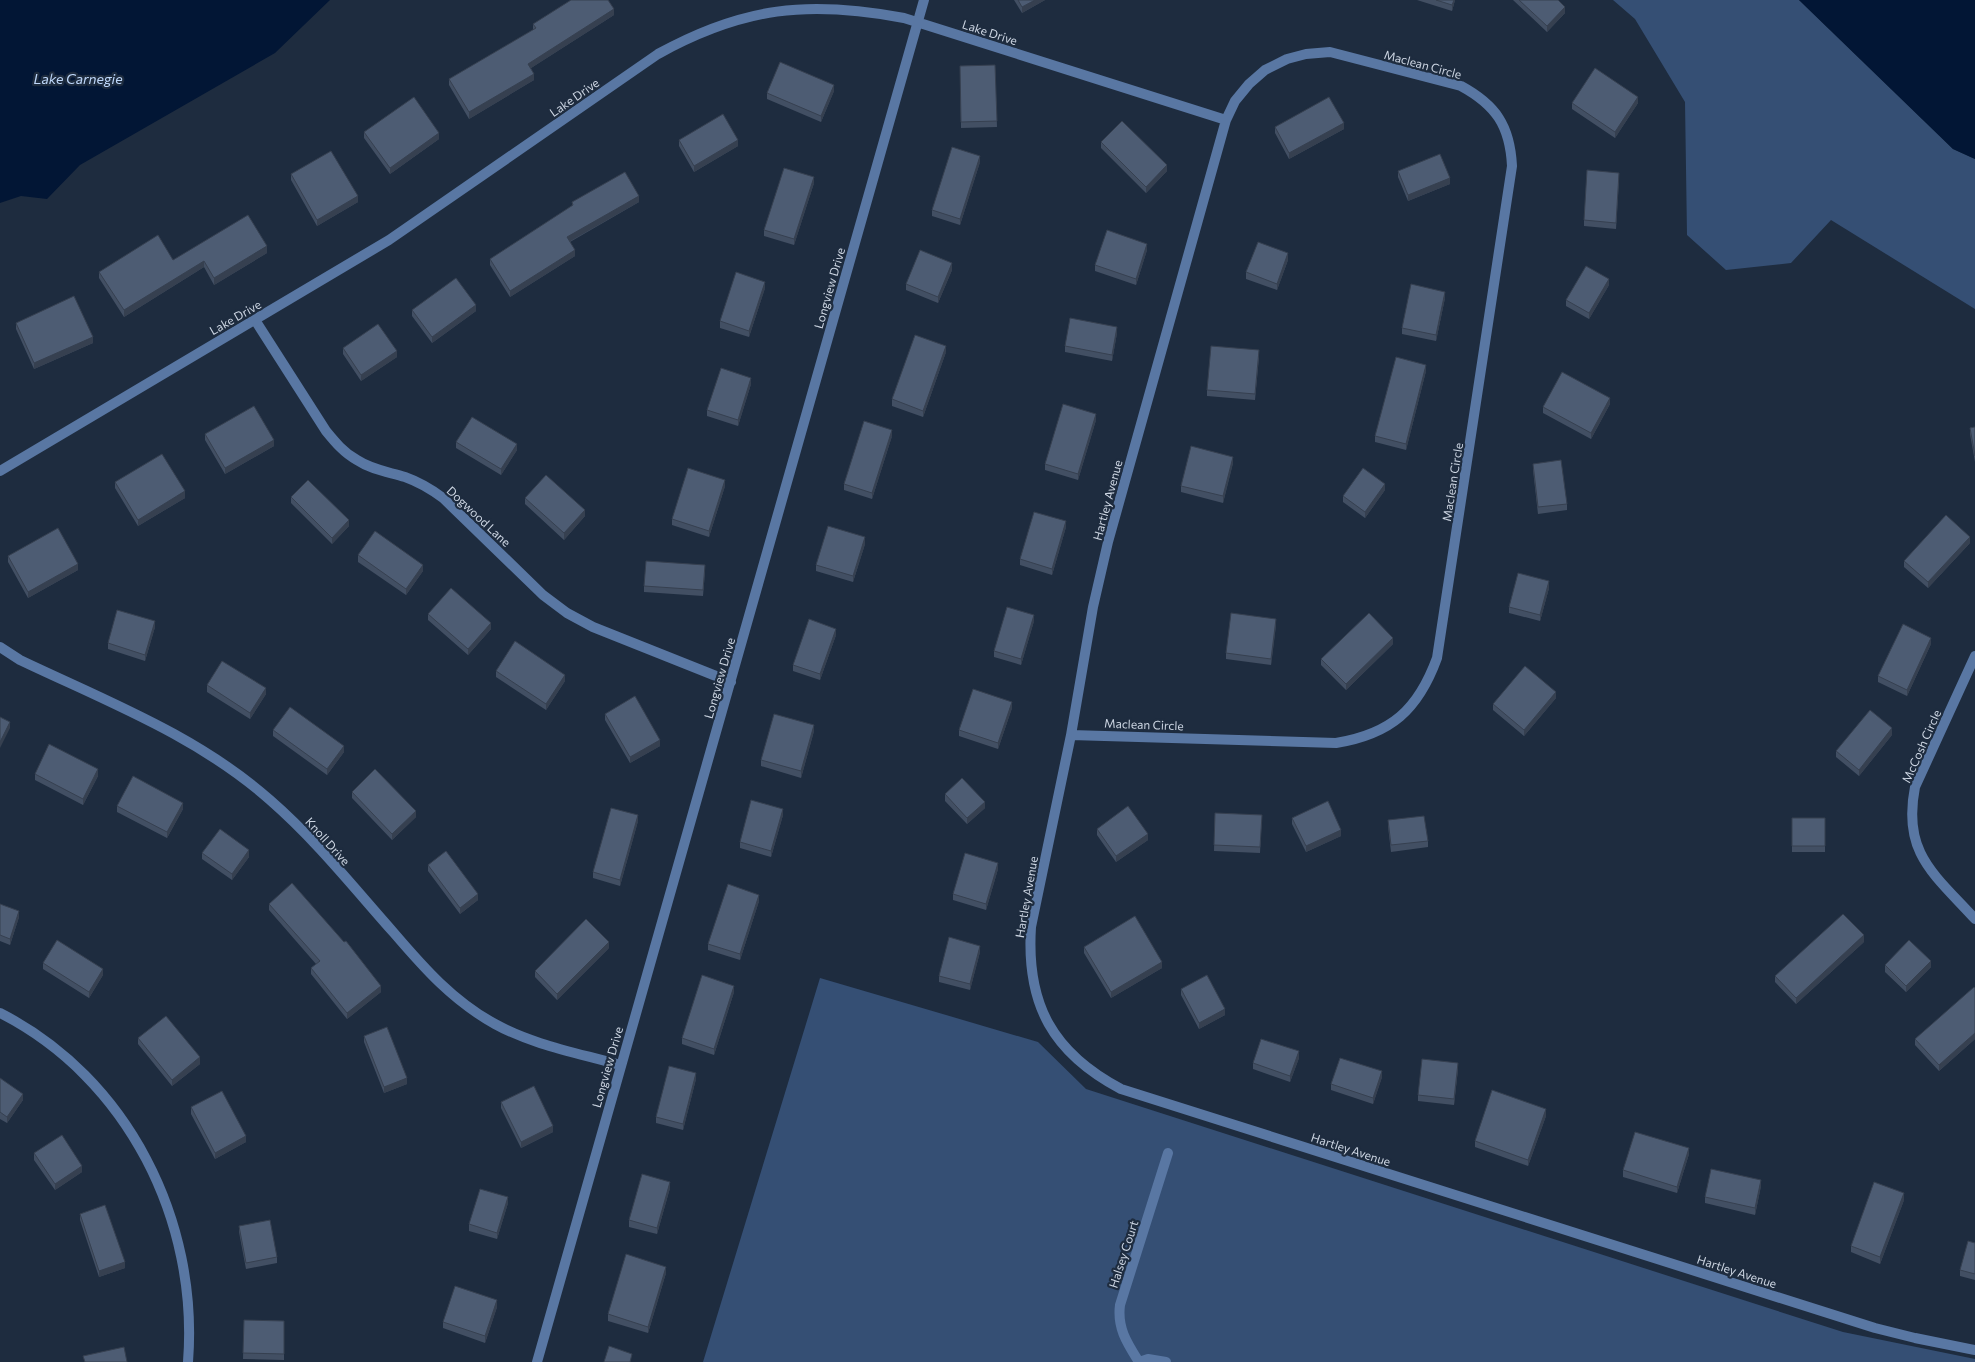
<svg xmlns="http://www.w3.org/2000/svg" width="1975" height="1362" font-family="Commissioner,sans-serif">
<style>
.green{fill:#354f74}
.water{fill:#021635}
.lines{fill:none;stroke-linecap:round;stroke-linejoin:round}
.street{stroke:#5977a3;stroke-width:10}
.wall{fill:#424f63}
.shaded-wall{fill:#364050}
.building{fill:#4d5c73;stroke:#364050}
.labels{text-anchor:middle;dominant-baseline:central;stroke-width:4.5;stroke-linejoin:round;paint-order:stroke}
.street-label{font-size:12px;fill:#ccd5e2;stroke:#1e2c3f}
.water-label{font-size:14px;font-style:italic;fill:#bdd6f9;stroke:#1e2c3f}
</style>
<rect width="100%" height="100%" fill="#1e2c3f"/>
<!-- green -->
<path class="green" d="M1613,0H1799L1953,149L1975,159V309L1831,220L1791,263L1726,270L1687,235L1685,102L1635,19Z
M820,978L1038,1042L1086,1089L1843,1332L1975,1359V1362H703Z"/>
<!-- water -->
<path class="water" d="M0,0H330L275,53L80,165L47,199L21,196L0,203Z
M1799,0H1975V159L1953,149Z"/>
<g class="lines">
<!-- street -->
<path class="street" d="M255,320L326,431C335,442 344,453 357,460C372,470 389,472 405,477C419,482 431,489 443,498L543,595L567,613L593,627L731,682
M0,471L389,240L658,54C743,7 808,0 904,18L1226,120
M0,647L20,660C106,701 198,736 270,800C316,840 354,888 394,933C424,968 453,1001 495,1024C533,1045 578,1053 620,1065
M1975,656L1915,787C1902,853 1934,874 1975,919
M1071,735L1336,743C1391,734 1418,710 1437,658L1512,166C1510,126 1496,105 1461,86L1330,52L1306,54L1287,59L1265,70L1249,84L1235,101L1226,120L1108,542L1093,607L1071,735L1031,927C1026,1005 1053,1053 1121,1089L1875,1328L1915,1338L1975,1350
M0,1013C128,1078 199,1221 188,1362
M537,1362L924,0
M1139,1362C1127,1343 1117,1328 1120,1305L1168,1153
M1139,1362L1148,1359L1166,1362"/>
</g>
<!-- wall -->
<path class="wall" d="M1014,0H1045L1022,13Z
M1417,0H1455L1452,11Z
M1513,0H1558L1565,13L1547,32Z
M614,15L531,68L534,80L469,119L449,85V79L533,30V24Z
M995,65L997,127L961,128L960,66Z
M834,91L821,122L767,99V93Z
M1572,103H1638L1615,138L1572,109Z
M1275,127L1344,129L1289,159L1275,133Z
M364,132L439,139L390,174L364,138Z
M679,140L738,146L694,172L679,146Z
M1101,142L1167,171L1146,193L1101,148Z
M980,162L960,225L932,216V210Z
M1398,171L1450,184L1408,201L1398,177Z
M291,174L358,202L317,226L291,180Z
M1619,179L1616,229L1584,226V220Z
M814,183L794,245L764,236V230Z
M572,202H639L570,242L575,256L510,297L490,265V259L572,206Z
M1147,250L1136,285L1095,271V265Z
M267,253L214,285L204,267L124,317L99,278V272L173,260Z
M1288,260L1277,290L1246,279V272Z
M952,270L938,303L906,290V284Z
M1609,285L1589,319L1566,306V300Z
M765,288L749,337L720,328V321Z
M1445,298L1436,341L1402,334V328Z
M412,310L476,311L432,343L412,316Z
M16,323L93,343L34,369L16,329Z
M1117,333L1112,361L1065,352V346Z
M343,348L397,357L361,381L343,354Z
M946,352L923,417L892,406V399Z
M1259,357L1255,400L1207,396V390Z
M1426,371L1406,450L1375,442V436Z
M751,384L738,426L707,416V410Z
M1610,404L1591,439L1543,413V407Z
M1096,420L1078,480L1045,470V464Z
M1975,427V462L1970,434V428Z
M205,434L274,446L225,474L205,440Z
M892,436L872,499L844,490V484Z
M456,442L517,450L501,475L456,448Z
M1233,463L1223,503L1181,492V486Z
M1533,464L1567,504V510L1538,514L1533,470Z
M115,482L185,498L138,526L115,488Z
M725,486L709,537L672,525V519Z
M1385,490L1365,518L1343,502V496Z
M291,497L349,526L332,544L291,503Z
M525,498L585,516L564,540L525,504Z
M1066,527L1052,575L1020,565V559Z
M1970,543L1928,588L1904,567V561Z
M865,544L853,582L816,571V565Z
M358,555L423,571L406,595L358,562Z
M8,556L78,570L28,598L8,562Z
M705,571L703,596L644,592V586Z
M1549,588L1540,621L1509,613V607Z
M428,614L491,629L468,655L428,620Z
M1034,621L1021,665L994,657V651Z
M1276,625L1271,665L1226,659V653Z
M155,627L145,661L108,649V643Z
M836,635L820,680L793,671V665Z
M1393,644L1346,690L1321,665V659Z
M1931,644L1907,696L1878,682V676Z
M496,671L565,681L546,710L496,677Z
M207,685L266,694L250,719L207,692Z
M1556,698L1524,736L1493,710V704Z
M1012,708L998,749L959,736V730Z
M605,714L660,746L630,763L605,720Z
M273,730L344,752L327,775L273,736Z
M814,731L801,778L761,766V760Z
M1892,735L1859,776L1836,757V751Z
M35,774L98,776L83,805L35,780Z
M352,792L416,817L392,840L352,798Z
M945,794L985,808L967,824L945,801Z
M117,806L183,809L167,838L117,812Z
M1215,813L1262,815L1260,853L1214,851Z
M783,815L771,857L740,848V842Z
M1292,818L1341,836L1306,852L1292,824Z
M1792,818H1825V852H1792Z
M1388,820L1428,841V847L1391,852L1388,826Z
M638,821L620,886L593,878V872Z
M1097,829L1148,840L1116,862L1097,835Z
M202,853L249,857L232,880L202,859Z
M428,865L478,900L460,914L428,871Z
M998,869L986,910L953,900V894Z
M759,901L740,960L708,950V944Z
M0,904L19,917L10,945L0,941Z
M269,904L381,992L347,1019L311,974V968L316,964L269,910Z
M1864,942L1796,1004L1775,982V976Z
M1084,947L1162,968L1111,998L1084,953Z
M609,948L557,1000L535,977V971Z
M980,952L970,990L939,982V976Z
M43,963L103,975L89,998L43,969Z
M1885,965L1931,967L1906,992L1885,972Z
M1975,988V1039L1939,1071L1915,1045V1039Z
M1181,989L1225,1015L1199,1029L1181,995Z
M734,992L714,1055L682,1044V1038Z
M364,1036L407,1084L384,1093L364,1042Z
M138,1038L200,1064L172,1086L138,1044Z
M1299,1058L1290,1082L1253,1069V1063Z
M1458,1069L1454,1105L1418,1101V1095Z
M1382,1077L1373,1104L1331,1090V1084Z
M0,1079L23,1100L7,1123L0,1119Z
M696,1079L683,1130L656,1123V1117Z
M501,1102L553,1132L521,1148L501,1108Z
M191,1107L246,1142L215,1159L191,1114Z
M1546,1116L1528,1166L1475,1147V1141Z
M34,1153L82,1172L55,1190L34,1160Z
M1689,1154L1677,1193L1623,1177V1170Z
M1761,1186L1755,1215L1705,1203V1197Z
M670,1188L657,1234L629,1227V1220Z
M1904,1200L1880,1264L1851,1252V1246Z
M508,1203L497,1239L469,1231V1224Z
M80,1214L125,1268L99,1277L80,1220Z
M239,1226L277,1257V1263L246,1269L239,1232Z
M1975,1243V1280L1960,1276V1270Z
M666,1273L648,1333L608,1321V1314Z
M497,1307L485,1343L443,1328V1322Z
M244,1320L284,1321V1360L243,1359Z"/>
<!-- shaded-wall -->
<path class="shaded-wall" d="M1035,0H1045L1022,13V7Z
M1454,0H1455L1452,11V5Z
M1565,7V13L1547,32V26Z
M614,9V15L528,70V64Z
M534,74V80L469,119V112Z
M834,85V91L821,122V116Z
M1638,97V103L1615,138V132Z
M1344,123V129L1289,159V153Z
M439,133V139L390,174V168Z
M738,140V146L694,172V166Z
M980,156V162L960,225V219Z
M1167,165V171L1146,193V187Z
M814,177V183L794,245V239Z
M1450,178V184L1408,201V195Z
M358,196V202L317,226V220Z
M639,196V202L567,243V237Z
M1147,244V250L1136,285V279Z
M267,246V253L214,285V278Z
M575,250V256L510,297V291Z
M1288,253V260L1277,290V284Z
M204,261V267L124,317V310Z
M952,263V270L938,303V297Z
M1609,279V285L1589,319V313Z
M765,282V288L749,337V331Z
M1445,292V298L1436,341V335Z
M476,305V311L432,343V337Z
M1117,327V333L1112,361V355Z
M93,337V343L34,369V363Z
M946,346V352L923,417V411Z
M397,351V357L361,381V375Z
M1426,365V371L1406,450V444Z
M751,378V384L738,426V420Z
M1610,398V404L1591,439V433Z
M1096,414V420L1078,480V474Z
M892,430V436L872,499V493Z
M274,440V446L225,474V468Z
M517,444V450L501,475V469Z
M1233,457V463L1223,503V496Z
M725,480V486L709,537V531Z
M1385,484V490L1365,518V512Z
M185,491V498L138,526V520Z
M585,510V516L564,540V533Z
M349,520V526L332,544V538Z
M1066,521V527L1052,575V569Z
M865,537V544L853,582V576Z
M1970,537V543L1928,588V582Z
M78,564V570L28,598V592Z
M423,565V571L406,595V589Z
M1549,581V588L1540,621V615Z
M1034,615V621L1021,665V659Z
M1276,619V625L1271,665V659Z
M155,621V627L145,661V655Z
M491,623V629L468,655V649Z
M836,629V635L820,680V674Z
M1393,638V644L1346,690V684Z
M1931,638V644L1907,696V690Z
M565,675V681L546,710V704Z
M266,688V694L250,719V713Z
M1556,692V698L1524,736V730Z
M1012,702V708L998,749V743Z
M10,722V728L0,748V742Z
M814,725V731L801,778V771Z
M1892,728V735L1859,776V770Z
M660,740V746L630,763V757Z
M344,746V752L327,775V769Z
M98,769V776L83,805V799Z
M985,802V808L967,824V818Z
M183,803V809L167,838V832Z
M783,809V815L771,857V851Z
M416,811V817L392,840V834Z
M638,815V821L620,886V880Z
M1341,830V836L1306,852V846Z
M1148,834V840L1116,862V856Z
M249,850V857L232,880V874Z
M998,863V869L986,910V904Z
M478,894V900L460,914V908Z
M759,895V901L740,960V954Z
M19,911V917L10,945V939Z
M1864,935V942L1796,1004V998Z
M609,942V948L557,1000V994Z
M980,946V952L970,990V984Z
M1931,961V967L1906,992V986Z
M1162,962V968L1111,998V992Z
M103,969V975L89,998V992Z
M381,986V992L347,1019V1013Z
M734,986V992L714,1055V1049Z
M1225,1009V1015L1199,1029V1023Z
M1975,1033V1039L1939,1071V1065Z
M1299,1051V1058L1290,1082V1076Z
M200,1057V1064L172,1086V1080Z
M1458,1063V1069L1454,1105V1099Z
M1382,1071V1077L1373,1104V1098Z
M696,1073V1079L683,1130V1124Z
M407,1078V1084L384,1093V1087Z
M23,1094V1100L7,1123V1117Z
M1546,1109V1116L1528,1166V1160Z
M553,1126V1132L521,1148V1142Z
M246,1136V1142L215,1159V1153Z
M1689,1148V1154L1677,1193V1187Z
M82,1166V1172L55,1190V1184Z
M1761,1180V1186L1755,1215V1208Z
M670,1182V1188L657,1234V1228Z
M1904,1193V1200L1880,1264V1257Z
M508,1197V1203L497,1239V1233Z
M125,1262V1268L99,1277V1271Z
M666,1267V1273L648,1333V1327Z
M497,1300V1307L485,1343V1336Z"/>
<!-- building -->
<path class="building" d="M571,0H608L614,9L528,64L534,74L469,112L449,79L536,28L533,24Z
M1018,0H1035L1022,7Z
M1436,0H1454L1452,5Z
M1519,0H1558L1565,7L1547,26Z
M780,62L834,85L821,116L767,93Z
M995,65L997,121L961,122L960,66Z
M1595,68L1638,97L1615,132L1572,103Z
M414,97L439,133L390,168L364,132Z
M1329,97L1344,123L1289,153L1275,127Z
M723,114L738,140L694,166L679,140Z
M1122,121L1167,165L1146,187L1101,142Z
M952,147L980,156L960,219L932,210Z
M331,151L358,196L317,220L291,174Z
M1440,154L1450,178L1408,195L1398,171Z
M784,168L814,177L794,239L764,230Z
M1587,170L1619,173L1616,223L1584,220Z
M625,172L639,196L567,237L575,250L510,291L490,259L573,205L572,202Z
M248,215L267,246L214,278L204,261L124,310L99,272L158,235L173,260Z
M1107,230L1147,244L1136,279L1095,265Z
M1258,242L1288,253L1277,284L1246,272Z
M920,250L952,263L938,297L906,284Z
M1586,266L1609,279L1589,313L1566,300Z
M736,272L765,282L749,331L720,321Z
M456,278L476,305L432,337L412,310Z
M1411,284L1445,292L1436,335L1402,328Z
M74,296L93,337L34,363L16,323Z
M1070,318L1117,327L1112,355L1065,346Z
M378,324L397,351L361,375L343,348Z
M915,335L946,346L923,411L892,399Z
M1211,346L1259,350L1255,394L1207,390Z
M1396,357L1426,365L1406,444L1375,436Z
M721,368L751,378L738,420L707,410Z
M1562,372L1610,398L1591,433L1543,407Z
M1063,404L1096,414L1078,474L1045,464Z
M254,406L274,440L225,468L205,434Z
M472,417L517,444L501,469L456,442Z
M864,421L892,430L872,493L844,484Z
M1975,427V456L1970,428Z
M1191,446L1233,457L1223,496L1181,486Z
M162,454L185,491L138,520L115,482Z
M1561,460L1567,504L1538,507L1533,464Z
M688,468L725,480L709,531L672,519Z
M1363,468L1385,484L1365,512L1343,496Z
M546,475L585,510L564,533L525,498Z
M308,480L349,520L332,538L291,497Z
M1034,512L1066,521L1052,569L1020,559Z
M1946,515L1970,537L1928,582L1904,561Z
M828,526L865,537L853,576L816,565Z
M58,528L78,564L28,592L8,556Z
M375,531L423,565L406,589L358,555Z
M646,561L705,565L703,590L644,586Z
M1518,573L1549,581L1540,615L1509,607Z
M451,588L491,623L468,649L428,614Z
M1007,607L1034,615L1021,659L994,651Z
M117,610L155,621L145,655L108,643Z
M1231,613L1276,619L1271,659L1226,653Z
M1369,613L1393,638L1346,684L1321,659Z
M809,619L836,629L820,674L793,665Z
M1903,624L1931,638L1907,690L1878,676Z
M515,641L565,675L546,704L496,671Z
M222,661L266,688L250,713L207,685Z
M1525,666L1556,692L1524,730L1493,704Z
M973,689L1012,702L998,743L959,730Z
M635,696L660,740L630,757L605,714Z
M290,707L344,746L327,769L273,730Z
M1870,710L1892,728L1859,770L1836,751Z
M774,714L814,725L801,771L761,760Z
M0,717L10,722L0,742Z
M49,744L98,769L83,799L35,774Z
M375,769L416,811L392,834L352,792Z
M133,776L183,803L167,832L117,806Z
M962,778L985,802L967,818L945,794Z
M751,800L783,809L771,851L740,842Z
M1328,801L1341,830L1306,846L1292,818Z
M1128,806L1148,834L1116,856L1097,829Z
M611,808L638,815L620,880L593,872Z
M1215,813L1262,815L1260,847L1214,845Z
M1424,816L1428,841L1391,845L1388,820Z
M1792,818H1825V846H1792Z
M220,829L249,850L232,874L202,853Z
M446,851L478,894L460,908L428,865Z
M965,853L998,863L986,904L953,894Z
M292,883L344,942L346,941L381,986L347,1013L311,968L320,961L269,904Z
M728,884L759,895L740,954L708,944Z
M0,904L19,911L10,939L0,935Z
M1843,914L1864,935L1796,998L1775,976Z
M1135,916L1162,962L1111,992L1084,947Z
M586,919L609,942L557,994L535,971Z
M949,937L980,946L970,984L939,976Z
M57,940L103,969L89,992L43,963Z
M1909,940L1931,961L1906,986L1885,965Z
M702,975L734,986L714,1049L682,1038Z
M1207,975L1225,1009L1199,1023L1181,989Z
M1974,987L1975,988V1033L1939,1065L1915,1039Z
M166,1016L200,1057L172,1080L138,1038Z
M387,1027L407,1078L384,1087L364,1036Z
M1261,1039L1299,1051L1290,1076L1253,1063Z
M1340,1058L1382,1071L1373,1098L1331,1084Z
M1422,1059L1458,1063L1454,1099L1418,1095Z
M669,1066L696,1073L683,1124L656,1117Z
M0,1078L23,1094L7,1117L0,1112Z
M534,1086L553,1126L521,1142L501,1102Z
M1492,1090L1546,1109L1528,1160L1475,1141Z
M222,1091L246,1136L215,1153L191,1107Z
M1635,1132L1689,1148L1677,1187L1623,1170Z
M62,1135L82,1166L55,1184L34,1153Z
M1711,1169L1761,1180L1755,1208L1705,1197Z
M642,1174L670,1182L657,1228L629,1220Z
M1874,1182L1904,1193L1880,1257L1851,1246Z
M480,1189L508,1197L497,1233L469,1224Z
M105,1205L125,1262L99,1271L80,1214Z
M270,1220L277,1257L246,1263L239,1226Z
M1968,1241L1975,1243V1274L1960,1270Z
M626,1254L666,1267L648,1327L608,1314Z
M455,1286L497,1300L485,1336L443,1322Z
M244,1320L284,1321V1354L243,1353Z
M609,1346L632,1354L630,1362H604Z
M124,1347L127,1362H85L83,1356Z"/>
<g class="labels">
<!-- street labels -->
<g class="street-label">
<text transform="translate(990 32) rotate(18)">Lake Drive</text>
<text transform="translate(1423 64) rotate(15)">Maclean Circle</text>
<text transform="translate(574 97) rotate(-35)">Lake Drive</text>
<text transform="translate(829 288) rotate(-74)">Longview Drive</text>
<text transform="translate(235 317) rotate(-30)">Lake Drive</text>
<text transform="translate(1452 482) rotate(-81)">Maclean Circle</text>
<text transform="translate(1107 500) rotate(-75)">Hartley Avenue</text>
<text transform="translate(479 516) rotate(43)">Dogwood Lane</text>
<text transform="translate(719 678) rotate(-74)">Longview Drive</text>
<text transform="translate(1144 724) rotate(2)">Maclean Circle</text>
<text transform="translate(1921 746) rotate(-66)">McCosh Circle</text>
<text transform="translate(328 841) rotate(48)">Knoll Drive</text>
<text transform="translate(1026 897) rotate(-80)">Hartley Avenue</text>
<text transform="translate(607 1067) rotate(-74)">Longview Drive</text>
<text transform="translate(1351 1149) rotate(18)">Hartley Avenue</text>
<text transform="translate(1123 1254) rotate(-72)">Halsey Court</text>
<text transform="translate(1737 1271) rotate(18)">Hartley Avenue</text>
</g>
<!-- water labels -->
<g class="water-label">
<text x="78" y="78">Lake Carnegie</text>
</g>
</g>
</svg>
